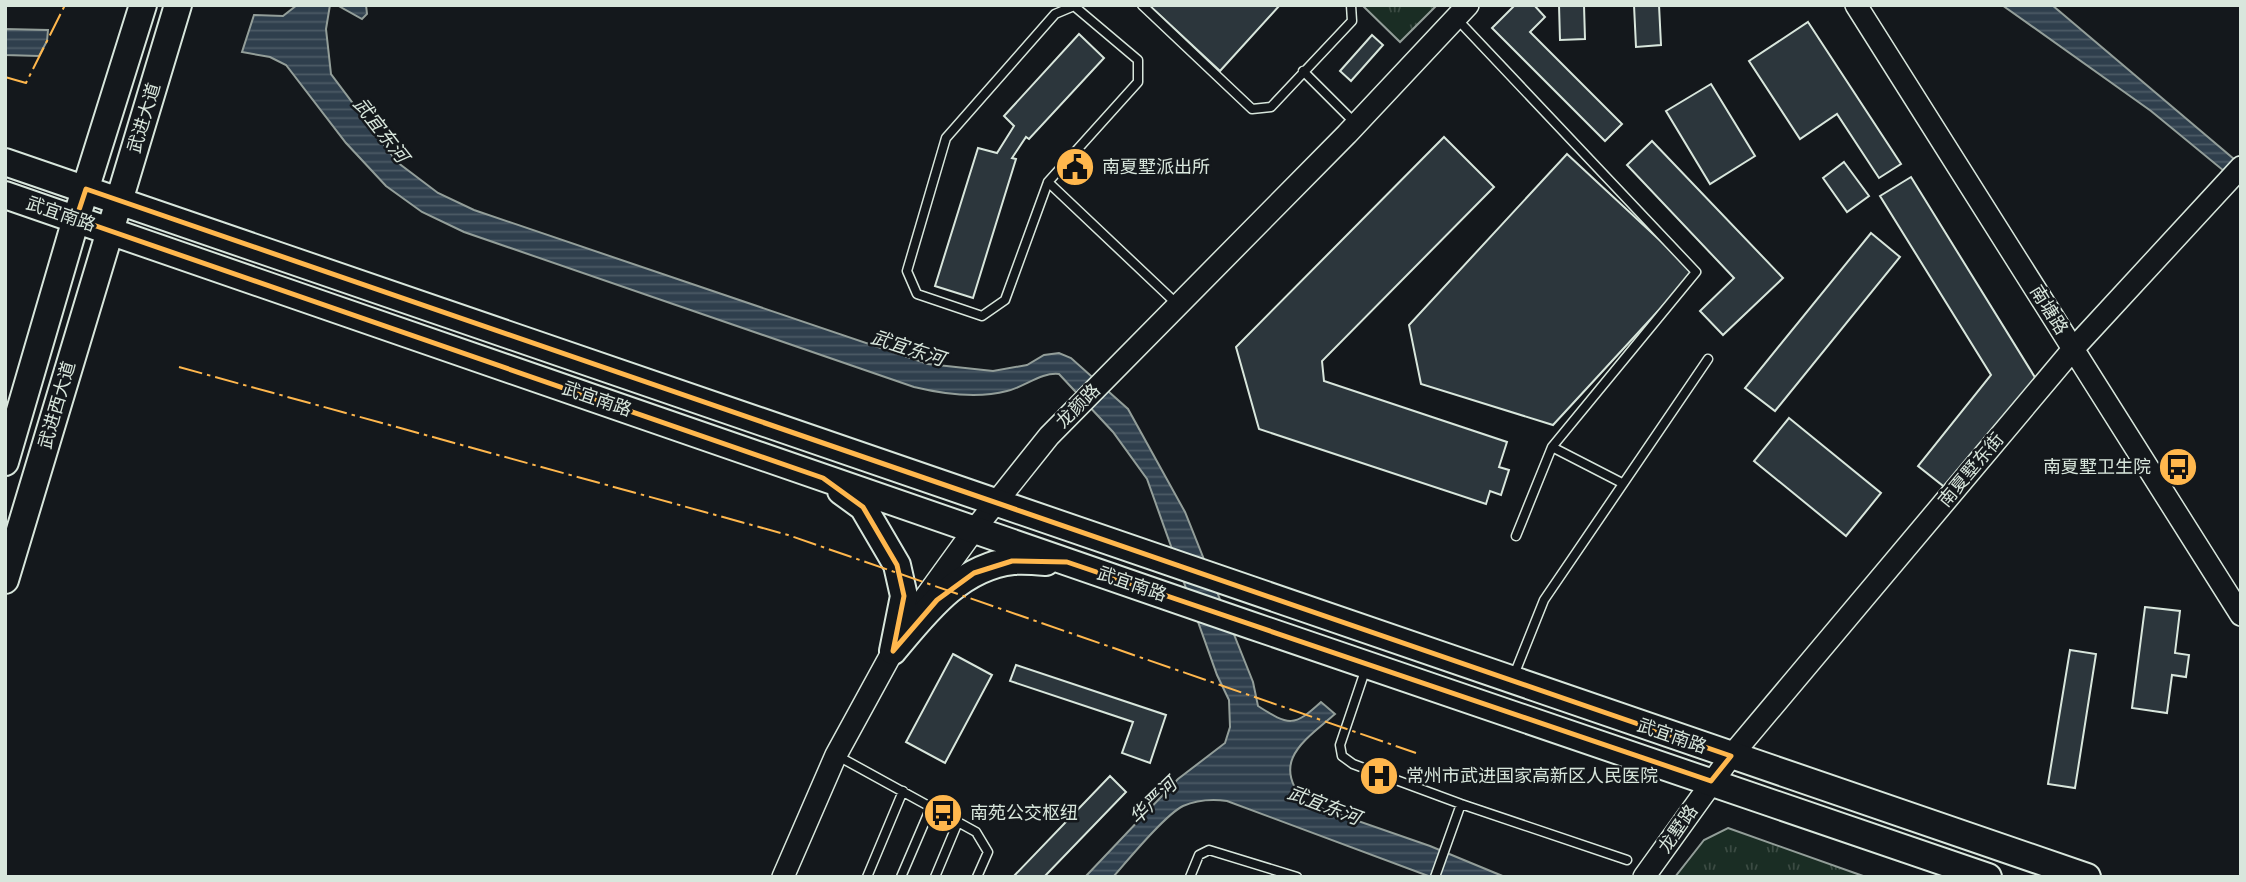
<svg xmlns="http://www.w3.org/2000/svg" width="2246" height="882" font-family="Montserrat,'Noto Sans SC',sans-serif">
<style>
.grass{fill:url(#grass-tufts);stroke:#939e99;stroke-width:2}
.water{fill:url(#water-rules);stroke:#939e99;stroke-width:2}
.building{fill:#2c363c;stroke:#d8e6dc;stroke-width:2}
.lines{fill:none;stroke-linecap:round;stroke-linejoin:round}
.service-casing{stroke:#d8e6dc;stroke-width:11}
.tertiary-casing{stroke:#d8e6dc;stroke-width:24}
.primary-casing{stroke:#d8e6dc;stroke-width:30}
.service{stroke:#14181c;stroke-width:8}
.tertiary{stroke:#14181c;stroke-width:21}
.primary{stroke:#14181c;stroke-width:26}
.power{stroke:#ffb74d;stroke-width:2;stroke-dasharray:24 5 3.5 5;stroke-linecap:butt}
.marked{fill:none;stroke:#ffb74d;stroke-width:5;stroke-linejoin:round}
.labels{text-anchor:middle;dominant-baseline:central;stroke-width:5;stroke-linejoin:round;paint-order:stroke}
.street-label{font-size:18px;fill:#d8e6dc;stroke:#14181c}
.poi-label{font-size:18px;fill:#d8e6dc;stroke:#14181c;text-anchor:start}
.water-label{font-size:19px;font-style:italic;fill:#d8e6dc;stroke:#14181c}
</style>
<defs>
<pattern id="grass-tufts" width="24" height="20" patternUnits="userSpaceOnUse" patternTransform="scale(1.75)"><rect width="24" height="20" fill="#1a2d24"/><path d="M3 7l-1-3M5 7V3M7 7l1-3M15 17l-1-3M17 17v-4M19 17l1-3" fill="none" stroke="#3b4b43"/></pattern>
<pattern id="water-rules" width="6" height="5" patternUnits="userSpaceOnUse" patternTransform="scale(1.75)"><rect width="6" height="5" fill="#2f3f4d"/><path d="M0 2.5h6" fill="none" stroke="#4c5b66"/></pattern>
</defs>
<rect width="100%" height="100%" fill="#14181c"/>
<!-- grass -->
<path class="grass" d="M1362,5H1437L1400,42Z
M1728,828L1866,877H1675L1704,840Z"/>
<!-- water -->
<path class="water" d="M297,5H330L326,29L331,74L397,162L438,193L474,210L928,364L993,371L1027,365L1044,355L1059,353L1071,358L1128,409L1185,512L1253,682L1258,706C1289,726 1294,727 1321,702L1335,714C1304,741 1269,762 1306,803L1430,846L1505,877H1431L1227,801C1212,799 1197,800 1183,806C1165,815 1128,860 1113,877H1085L1178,779L1225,743L1230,727L1229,700L1217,675L1147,479L1113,432L1059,374C1041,372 1025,387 1007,391C977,399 943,394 914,387L464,232L422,212L386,186L346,143L286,65L270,57L242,52L254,15L283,16Z
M337,5H366L367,14L362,19Z
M2002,5H2052L2241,165V185L2151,111Z
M5,29L48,30L47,41L39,56L5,55Z"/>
<!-- building -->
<path class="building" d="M1149,5H1280L1220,71Z
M1515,5H1534L1545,17L1530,32L1622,124L1605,141L1492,28Z
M1559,5H1584L1585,39L1560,40Z
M1634,5H1659L1661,45L1636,47Z
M1808,22L1901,164L1879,178L1837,114L1800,139L1749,61Z
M1079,34L1104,58L1029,139L1026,137L1012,158L1016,159L973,298L935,286L978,148L997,153L1014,126L1004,116Z
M1372,35L1383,45L1351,81L1340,71Z
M1711,84L1755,156L1710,184L1666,111Z
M1444,137L1494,187L1322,361L1324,381L1507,442L1499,467L1509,470L1501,495L1490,491L1486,504L1259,429L1236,347Z
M1652,141L1783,278L1723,335L1700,311L1734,278L1627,165Z
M1567,154L1694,272L1553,425L1421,384L1409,325Z
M1844,162L1869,196L1847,212L1823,178Z
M1911,177L2036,379L1947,489L1918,466L1991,375L1880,196Z
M1871,233L1900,257L1775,411L1745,388Z
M1789,418L1881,493L1846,536L1754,461Z
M2145,607L2180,611L2175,653L2189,655L2186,677L2172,675L2167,713L2132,708Z
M2070,650L2096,654L2075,788L2048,784Z
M953,654L992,675L945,763L906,742Z
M1016,665L1166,715L1150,763L1122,753L1133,722L1010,681Z
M1110,776L1126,792L1044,877H1013Z"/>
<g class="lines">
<!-- service casing -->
<g class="service-casing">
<path id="service" d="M1142,5L1252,109L1271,107L1352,21L1351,5
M1074,6L1138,60V82L1048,182L1005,300L982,316L917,294L907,271L946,138L1055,14Z
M1456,18L1696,272L1552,447L1516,536
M1303,71L1356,124
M1048,182L1178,305
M1552,447L1622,483
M1366,668L1340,745L1342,756L1353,764L1461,804L1627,860
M1514,675L1544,600L1708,359
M836,755L976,832L988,852L977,877
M867,877L903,791
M901,877L931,807
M935,877L958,822
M1190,877L1199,855L1209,850L1297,877
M1435,877L1461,804"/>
</g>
<!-- tertiary casing -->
<g class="tertiary-casing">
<path id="tertiary" d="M1856,5L2241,615
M916,610L974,530L1049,436L1347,134L1468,5
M783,877L836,755L900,638
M1644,877L1731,756L2074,348L2241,167"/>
</g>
<!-- primary casing -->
<g class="primary-casing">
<path id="primary" d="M5,162L2087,877
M5,195L1250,625L1988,877
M5,462L76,219L143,5
M841,491L863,507L897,565L904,596L893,651
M5,580L178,5
M893,651C925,613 959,567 1013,561C1024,560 1035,561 1046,562"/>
</g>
<!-- service -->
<use href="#service" class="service"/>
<!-- tertiary -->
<use href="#tertiary" class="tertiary"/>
<!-- primary -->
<use href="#primary" class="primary"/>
<!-- power -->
<path class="power" d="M5,77L26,83L65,5
M179,367L788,535L1416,753"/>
</g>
<!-- marked area -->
<path class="marked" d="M86,189L1731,756L1711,781L1067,562L1012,561L974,573L937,600L893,651L904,596L897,565L863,507L823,478L76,219Z"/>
<!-- icons -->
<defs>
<g id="civic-disc" transform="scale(2.0125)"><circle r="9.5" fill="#ffb74d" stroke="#14181c"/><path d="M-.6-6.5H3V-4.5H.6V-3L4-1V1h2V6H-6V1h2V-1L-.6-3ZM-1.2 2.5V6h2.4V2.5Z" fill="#111"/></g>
<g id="bus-disc" transform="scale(2.0125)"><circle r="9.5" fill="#ffb74d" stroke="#14181c"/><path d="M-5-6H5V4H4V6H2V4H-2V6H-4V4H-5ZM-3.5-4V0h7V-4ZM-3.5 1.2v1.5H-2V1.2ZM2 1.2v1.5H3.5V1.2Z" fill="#111"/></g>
<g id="hospital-disc" transform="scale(2.0125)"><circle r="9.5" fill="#ffb74d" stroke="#14181c"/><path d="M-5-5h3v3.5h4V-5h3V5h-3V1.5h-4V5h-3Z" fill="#111"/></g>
</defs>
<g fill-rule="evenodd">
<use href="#civic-disc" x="1075" y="167"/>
<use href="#bus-disc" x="2178" y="467"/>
<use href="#hospital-disc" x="1379" y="776"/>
<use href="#bus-disc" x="943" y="813"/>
</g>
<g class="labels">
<!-- street labels -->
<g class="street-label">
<text transform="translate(144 118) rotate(-73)">武进大道</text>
<text transform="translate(61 214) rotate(19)">武宜南路</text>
<text transform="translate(2049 310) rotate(58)">南塘路</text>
<text transform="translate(597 399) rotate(19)">武宜南路</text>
<text transform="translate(57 405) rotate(-74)">武进西大道</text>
<text transform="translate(1078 406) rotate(-45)">龙颜路</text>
<text transform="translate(1971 470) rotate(-50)">南夏墅东街</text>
<text transform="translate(1132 584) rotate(19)">武宜南路</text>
<text transform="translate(1672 736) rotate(19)">武宜南路</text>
<text transform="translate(1678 829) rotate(-55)">龙墅路</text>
</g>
<!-- poi labels -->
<g class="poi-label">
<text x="1102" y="167">南夏墅派出所</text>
<text x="2151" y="467" text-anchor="end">南夏墅卫生院</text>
<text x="1406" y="776">常州市武进国家高新区人民医院</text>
<text x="970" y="813">南苑公交枢纽</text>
</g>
<!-- water labels -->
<g class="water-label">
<text transform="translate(381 130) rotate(52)">武宜东河</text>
<text transform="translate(908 348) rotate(18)">武宜东河</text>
<text transform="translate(1153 801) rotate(-44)">华严河</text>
<text transform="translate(1324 805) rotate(21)">武宜东河</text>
</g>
</g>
<!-- border -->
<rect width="2246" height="882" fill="none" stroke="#d8e6dc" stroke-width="14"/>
</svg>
